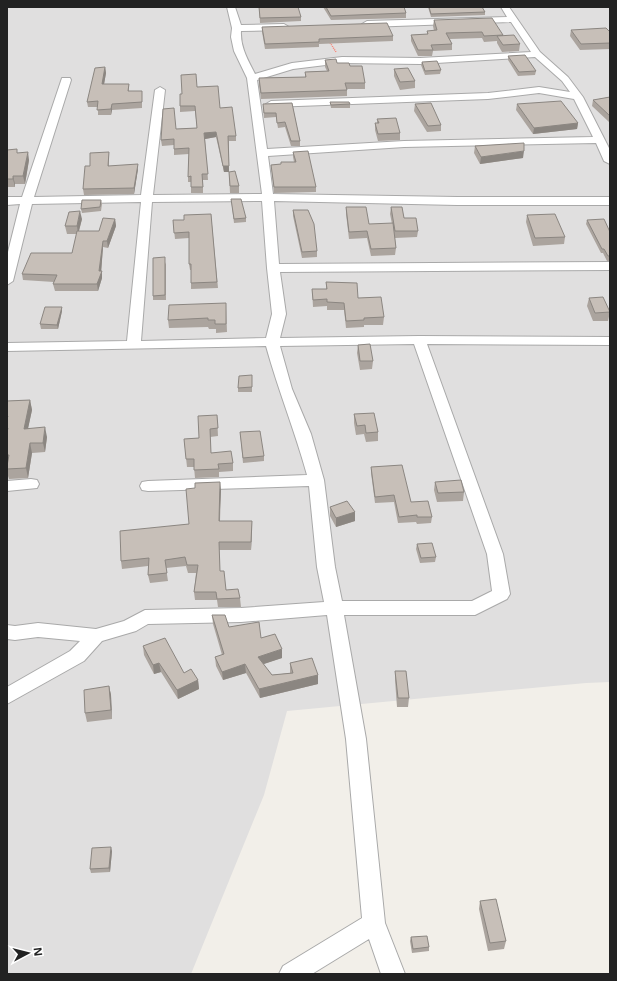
<svg xmlns="http://www.w3.org/2000/svg" width="617" height="981" font-family="'Noto Sans',sans-serif">
<style>
.residential{fill:#e0dfdf}
.lines{fill:none;stroke-linecap:round;stroke-linejoin:round}
.minor-casing{stroke:#a9a9a9;stroke-width:2}
.path{stroke:#fa8072;stroke-width:1.5;stroke-dasharray:1 1;stroke-linecap:butt}
.minor{fill:#fff;fill-rule:evenodd}
.wall{fill:#aba49e}
.shaded-wall{fill:#8b8681}
.building{fill:#c7bfb8;stroke:#8b8681}
</style>
<rect width="100%" height="100%" fill="#f2efe9"/>
<!-- residential -->
<path class="residential" d="M7,7H610V682L586,683L287,711L264,795L191,974H7Z"/>
<g class="lines">
<!-- minor casing -->
<g class="minor-casing">
<path id="minor" d="M227,7H235L241,25L284,24L289,27L284,30L241,31C240,47 248,60 255,74L292,63L342,57L420,58L531,52L511,22L367,27L362,24L367,21L507,17L501,7H509L540,52L568,77L583,97L610,150V164L604,161L596,143L404,147L268,156L273,194L457,197H610V205H457L274,201L279,264L610,262V270L280,272L286,314L280,338L419,336L610,337V345L427,344L503,554L510,594L507,599L475,615H344L366,739L385,923L405,974H381L369,939L312,974H279L283,966L362,918L346,739L327,615L241,622L148,624L136,631L102,641L84,661L7,704V687L70,651L80,641L38,637L15,640L7,639V625L15,626L38,623L96,629L124,621L145,610L241,608L324,602L317,567L309,486L148,491L142,490L140,486L142,482L148,481L307,475C295,431 278,390 266,346L7,351V343L127,341L141,202L32,204L13,281L7,285V256L20,204L7,205V197H22L62,78H70L71,80L34,197L141,195L155,90L160,87L165,90L153,195L262,194L247,78L234,51L231,37L232,28ZM535,57L562,81L570,92L539,87L488,93L271,101L266,104L271,107L488,99L539,93L574,99L593,137L404,141L267,149L257,80L293,69L342,63L420,64ZM262,201L267,268L272,314L266,338L141,341L152,202ZM414,344L487,554L492,591L472,601H342L335,567L324,480L311,434L292,389L280,346Z
M31,479L37,480L39,484L37,488L7,491V481Z"/>
</g>
<!-- path -->
<path class="path" d="M329,41L336,52"/>
<!-- minor -->
<use href="#minor" class="minor"/>
</g>
<!-- wall -->
<path class="wall" d="M259,7L301,17V21L260,23Z
M323,7H404L406,13V18L331,20Z
M428,7H482L485,12V15L431,17Z
M434,20L503,35V36L520,44L519,51L502,52L497,43V41L484,42L482,38L450,39L452,44V50L433,51L432,56H418L411,41V35L427,34V31H434L433,26Z
M262,27L393,36V41L319,44V47L265,49L262,32Z
M571,30L610,32V49L580,50L570,36Z
M508,56L536,71L535,75L518,76L508,60Z
M325,60L350,66L365,83V89H347V96L261,99L259,85V78L305,77V72L327,71L325,67Z
M422,62L441,70L440,74L425,75L421,65Z
M105,67L106,73L104,84H129V91H142V108L112,110L111,115H98V107H88L87,102Z
M394,69L415,81V88L400,90L394,76Z
M197,87L220,108L236,136V141H229V172H224L216,137L205,139L208,180H203V193H191V182H188V177L189,154L174,155V145L162,146L161,140L176,129L197,128L195,111L180,112V106L182,94Z
M610,97V122H609L592,106L593,100Z
M330,102L350,104V108H331Z
M292,103L300,141V146H291L285,127L278,128L276,117L264,118L263,104Z
M415,104L441,125V131L427,132L414,111Z
M517,104L578,123L577,129L533,134L516,110Z
M377,119L400,133V140L378,141L375,130V123H377Z
M610,138V148L609,144Z
M475,146L523,158L480,164L474,153Z
M7,150L18,153L29,160L25,184H15V187H7Z
M109,152V166L138,169L134,194L84,195L83,189L90,166Z
M293,152L316,187V192L274,193L271,165L281,164L294,162L293,157Z
M229,172L239,186V193H230Z
M231,199L246,218V222L234,223Z
M101,200L102,204L101,211L82,213L81,209Z
M346,207L369,224H392L390,214L391,207L418,231L417,237L395,238L396,248L395,255L371,256L367,238L349,239L346,214Z
M293,210L317,251V257L302,258L293,216Z
M211,214L218,288L191,289V270H190L189,264V238L175,239L173,220H184Z
M527,215L565,237L564,244L533,246L526,222Z
M82,219L79,231H99L115,219L116,226L108,248L103,247L101,271L102,278L98,291H55L53,284L54,282L23,280L22,274L72,253L77,234H67L65,226Z
M587,220L610,232V261H607L603,253H601L586,224Z
M166,262V300H153V296Z
M326,282L358,298L384,317L383,325H364V327L346,328L344,310H327V306L313,307L312,289H326Z
M589,298L610,312L608,321H593L587,306Z
M226,303L227,332L216,333V329H209L208,327L169,328L168,320Z
M62,311L58,329H41L40,324Z
M358,345L373,361L372,369L360,370L357,353Z
M252,375V392H238V388Z
M30,400L32,410L28,428L47,437L45,452L32,453L28,478L9,479L7,473V401Z
M354,414L378,432V441L366,442L364,434L356,435L354,423Z
M217,415L218,436L210,437L211,453L233,463V471L219,472V477L195,478L194,467H187L184,439L199,438Z
M240,432L264,456V461L243,463Z
M371,467L411,502L432,517L431,523L417,524L416,522L398,523L394,502L375,503L371,473Z
M435,482L464,492L463,501L437,502L434,490Z
M221,490L220,521H252V529L251,550H219L220,571L226,590L240,598L241,607H218L217,600H195L194,592L196,573H188L186,566L166,568L168,581L150,583L148,575V566L122,569L121,561L189,524Z
M330,507L355,512V521L336,527L330,516Z
M417,544L436,557L435,562L420,563L416,549Z
M212,615L229,627L261,638L282,658L263,664L272,675L290,673V663L318,675V684L260,698L246,673L223,680L216,666L215,657L222,655L213,624Z
M143,646L184,673L198,680L199,689L178,699L161,672L154,674L144,655Z
M395,671L409,698L408,707H397L395,680Z
M109,686L111,695L112,719L87,722L85,713Z
M112,851L110,872L91,873L90,869Z
M480,901L506,941L504,949L488,951L479,909Z
M411,937L429,947V951L412,953L410,941Z"/>
<!-- shaded-wall -->
<path class="shaded-wall" d="M105,67L106,73L103,90L102,84Z
M112,104V110L111,115V109Z
M610,116V122H609Z
M578,123L577,129L533,134L534,128Z
M216,132V137L205,139L204,133Z
M228,136L229,172H224L223,166Z
M524,151L523,158L480,164L481,157Z
M28,152L29,160L25,184L23,176Z
M138,164V169L134,194V188Z
M13,176L15,184V187L13,179Z
M80,211L82,219L78,234L77,226Z
M115,219L116,226L108,248L107,241Z
M103,241V247L101,274L102,271V278L98,291L97,284L99,271Z
M62,307V311L58,329L57,325Z
M30,400L32,410L26,438L24,429Z
M45,427L47,437L45,452L43,443Z
M30,443L32,453L28,478L26,468Z
M220,482L221,490L219,529V521Z
M355,512V521L336,527V518Z
M252,521V529L251,550V542Z
M282,649V658L258,666V657Z
M159,663L161,672L154,674L153,665Z
M245,664L246,673L223,680L222,672Z
M318,675V684L260,698L259,689Z
M198,680L199,689L178,699L177,690Z
M109,686L111,695L112,719L111,710Z
M111,847L112,851L110,872L109,868Z"/>
<!-- building -->
<path class="building" d="M259,7H298L301,17L260,18Z
M326,7H404L406,13L331,16Z
M429,7H482L485,12L431,14Z
M492,18L503,35L484,36L482,32L446,33L452,44L431,45L433,50H418L411,35L428,34L427,31L437,30L434,20Z
M387,23L393,36L319,39V42L265,44L262,27Z
M606,28L610,32V43L581,44L571,30Z
M514,35L520,44L503,45L497,36Z
M525,55L536,71L519,72L508,56Z
M336,59L337,63H349L350,66H362L365,83H345L347,90L261,93L259,78L306,77L305,72L329,71L325,60Z
M437,61L441,70L425,71L422,62Z
M105,67L102,84H129L128,91H142V102L112,104L111,109L97,110L98,101L87,102L95,68Z
M408,68L415,81L400,82L394,69Z
M196,74L197,87L218,86L220,108L232,107L236,136H228L229,166H223L216,132L204,133L208,174H202L203,187H191V176L188,177L189,148L174,149V139L161,140L163,109L174,108L176,129L197,128L195,106H180V94H182L181,75Z
M610,97V116L593,100Z
M561,101L578,123L534,128L517,104Z
M330,102H349L350,104L331,105Z
M292,103L300,141H291L285,122L277,123L276,113H264L263,104Z
M431,103L441,125L428,126L415,104Z
M396,118L400,133L378,134L375,123H379L377,119Z
M524,143V151L481,157L475,146Z
M17,149V153L28,152L23,176H13V179H7V150Z
M308,151L316,187H274L271,165L281,164V162H296L293,152Z
M109,152L108,166L138,164L134,188L83,189L85,166H90V153Z
M235,171L239,186H230L229,172Z
M231,199H241L246,218L234,219Z
M82,200H101L100,207L81,209Z
M346,207H366L369,224L393,223L396,248L371,249L367,231L349,232Z
M391,207H402L404,218H416L418,231H395Z
M293,210H308L314,224L317,251L302,252Z
M80,211L77,226H65L69,212Z
M211,214L217,282L191,283V264H189V232L174,233L173,220H184V215Z
M555,214L565,237L535,238L527,215Z
M103,218L115,219L107,241H103L99,271H102L97,284H53L57,275L22,274L31,253H72L77,231H99Z
M604,219L610,232V256H608L604,249H602L587,220Z
M165,257V295L153,296V258Z
M326,282L357,283L358,298L381,297L384,317L364,318V320L346,321L344,303L327,302V299L313,300L312,289H327Z
M603,297L610,312L595,313L589,298Z
M226,303V324H215V320H208V318L168,320L169,305Z
M45,307H62L57,325L40,324Z
M370,344L373,361H360L358,345Z
M252,375V387L238,388L239,376Z
M30,400L24,429L45,427L43,443H30L26,468L7,469V466L9,455H7V432L8,428H7V419L8,416H7V401Z
M374,413L378,432L366,433L365,425L357,426L354,414Z
M217,415L218,428L210,429L211,453L231,451L233,463L218,464L219,469L194,470V459H186L184,439L199,438L198,416Z
M260,431L264,456L243,458L240,432Z
M402,465L411,502L428,501L432,517H417V515L399,517L394,495L375,497L371,467Z
M461,480L464,492L438,493L435,482Z
M220,482L219,521H252L251,542H219L220,571H224L226,590L238,589L240,598L217,599L216,592H194L198,565H187L185,557L165,560L167,573L148,575L149,558L121,561L120,531L189,524L186,489L195,488V483Z
M347,501L355,512L336,518L330,507Z
M432,543L436,557L421,558L417,544Z
M212,615H225L229,627L259,622L261,638L275,634L282,649L258,657L272,675L293,673L290,663L312,658L318,675L259,689L245,664L222,672L215,657L224,654Z
M165,638L184,673L191,669L198,680L177,690L159,663L153,665L143,646Z
M395,671H406L409,698H398Z
M109,686L111,710L85,713L84,690Z
M111,847L109,868L90,869L92,848Z
M496,899L506,941L490,943L480,901Z
M427,936L429,947L413,949L411,937Z"/>
<!-- border -->
<rect width="617" height="981" fill="none" stroke="#222222" stroke-width="16"/>
<!-- north arrow -->
<g transform="translate(28 953) rotate(83)" stroke="#ffffff" stroke-width="3" paint-order="stroke">
<path d="M0-3L7 15L0 10L-7 15Z" fill="#222222"/>
<text y="-6" font-size="11" font-weight="bold" text-anchor="middle" fill="#222222">N</text>
</g>
</svg>
